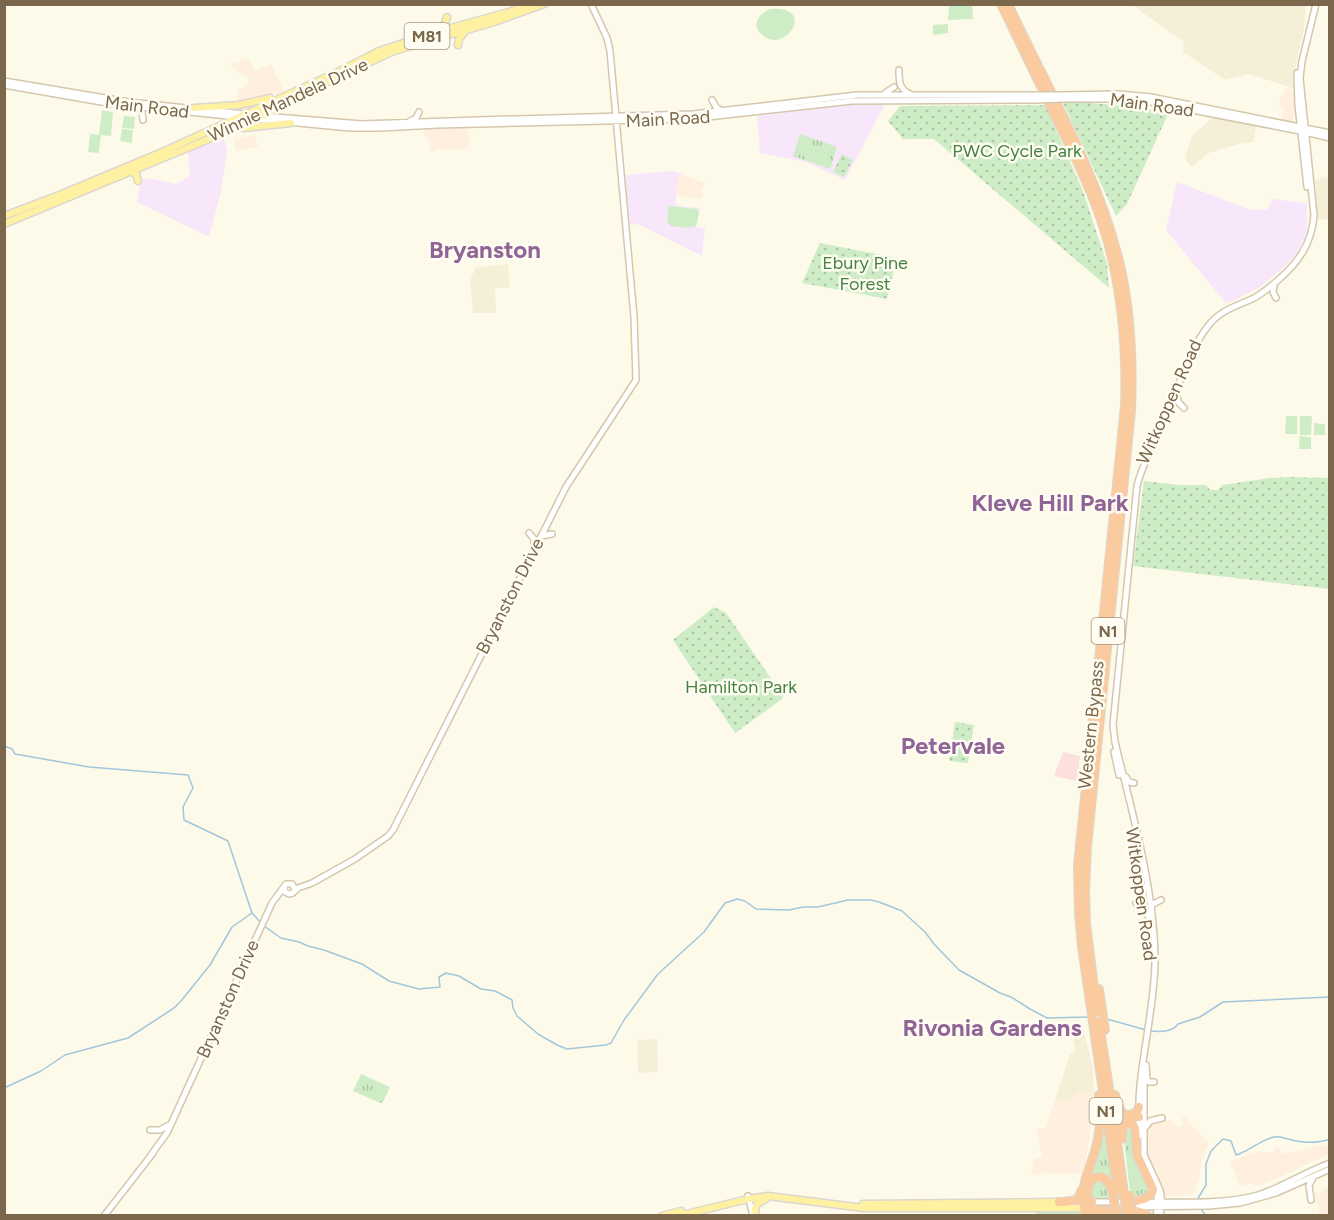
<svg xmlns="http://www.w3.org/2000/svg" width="1334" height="1220" font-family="Figtree,sans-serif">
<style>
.residential{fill:#f6efd8}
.commercial{fill:#feefde}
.education{fill:#f8e6fa}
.medical{fill:#fce0dd}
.grass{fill:url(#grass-tufts)}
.park{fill:url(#park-dots)}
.pitch{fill:#ceedc7}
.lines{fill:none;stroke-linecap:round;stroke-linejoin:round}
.stream{stroke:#a2c6dc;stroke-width:1.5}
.secondary-casing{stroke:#d5c7ac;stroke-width:8}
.primary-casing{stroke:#ddd7d0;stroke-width:9}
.highway-casing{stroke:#ddd7d0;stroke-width:10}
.secondary{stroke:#fff;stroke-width:5}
.primary{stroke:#fef1a1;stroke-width:6}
.highway{stroke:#facb9f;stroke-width:8}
.secondary-bridge-casing{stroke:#d5c7ac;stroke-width:8;stroke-linecap:butt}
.highway-bridge-casing{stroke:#ddd7d0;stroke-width:10;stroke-linecap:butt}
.secondary-bridge{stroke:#fff;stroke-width:5}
.highway-bridge{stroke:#facb9f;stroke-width:8}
.labels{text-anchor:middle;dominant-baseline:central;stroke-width:5;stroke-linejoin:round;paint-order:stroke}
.shield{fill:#fffdf2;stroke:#a3947d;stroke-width:1.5}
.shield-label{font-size:16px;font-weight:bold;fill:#7b674b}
.street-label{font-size:18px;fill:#7b674b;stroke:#fffdf2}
.park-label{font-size:18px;fill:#468242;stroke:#fffdf2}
.district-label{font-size:24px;font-weight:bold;fill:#906496;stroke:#fffdf2}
</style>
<defs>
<pattern id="grass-tufts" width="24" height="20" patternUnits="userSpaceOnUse" patternTransform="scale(1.5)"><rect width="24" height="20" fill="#ceedc7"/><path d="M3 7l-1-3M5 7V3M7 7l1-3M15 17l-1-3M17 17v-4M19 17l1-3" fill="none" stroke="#acc4a4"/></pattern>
<pattern id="park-dots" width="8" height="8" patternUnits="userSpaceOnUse" patternTransform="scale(1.5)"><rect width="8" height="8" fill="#ceedc7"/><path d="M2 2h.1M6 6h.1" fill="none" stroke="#acc4a4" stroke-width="1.8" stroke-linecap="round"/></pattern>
</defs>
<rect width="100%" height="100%" fill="#fefaea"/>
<!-- residential -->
<path class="residential" d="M1132,5H1306L1304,28L1295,70V89L1249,74L1225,80L1183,52L1184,42Z
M1214,116L1257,124L1253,142L1239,144L1209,153L1191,167L1185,158L1192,136Z
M1329,177V220L1318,219L1315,180Z
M508,264L510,288H495L496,313H473L470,281L475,268Z
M1078,1029H1083L1093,1067L1094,1090L1089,1092L1081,1091L1069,1100L1054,1103L1070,1054L1075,1052V1046L1073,1043Z
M657,1039L658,1072L638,1073L637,1040Z"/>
<!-- commercial -->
<path class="commercial" d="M248,58L255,71L271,64L284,91L263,99L237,103L238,89L247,85L249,79L248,77L243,75L230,64Z
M1285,88L1294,91L1295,108L1293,122L1281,120L1284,107L1279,105L1281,95H1283Z
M468,128L469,148L445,150L442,149H437L436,151L432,152L430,150L428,138L424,136V129Z
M255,135L258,147L236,151L234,140Z
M681,174L705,183L701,189L703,197L699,199L684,197L678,194L676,188Z
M1094,1090L1090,1134L1086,1159L1081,1174H1048L1047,1172L1032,1175L1031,1169L1033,1167V1160L1043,1157L1038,1139L1040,1137L1037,1132V1128L1045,1129L1054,1103L1069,1100L1081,1091L1089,1092Z
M1185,1117L1209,1144L1202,1159L1200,1175L1193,1195L1166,1196L1157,1173L1158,1171L1157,1170L1155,1171L1147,1156V1128L1154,1121L1172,1120L1179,1128L1183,1125L1181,1119Z
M1324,1144L1326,1146H1329V1154L1280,1177L1257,1186L1253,1183L1240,1186L1230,1161L1258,1152H1272L1275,1151L1273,1148L1274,1147L1276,1149L1277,1148L1280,1149L1284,1154Z
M1329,1186V1215H1320L1318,1204L1316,1203L1315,1191H1317L1318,1196L1321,1191Z"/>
<!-- education -->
<path class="education" d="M881,103L884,106L845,180L806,162L760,153L757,116L840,105Z
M224,139L227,152L221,191L209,237L137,202L141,181L149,178L176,184L190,175L188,151Z
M672,171L681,174L676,187L677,192L675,201L678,206L700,208L696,227L705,228L702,256L638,224L631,225L629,221L625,179L626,177L625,175Z
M1177,182L1251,210L1268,209L1272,199L1307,203V225L1306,233L1297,254L1285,266L1260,287L1233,301L1227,303L1224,301L1166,230Z"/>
<!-- medical -->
<path class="medical" d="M1063,752L1080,756L1077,781L1054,776Z"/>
<!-- grass -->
<path class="grass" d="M800,134L837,147L830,169L793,156Z
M361,1074L390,1087L383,1102L380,1103L353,1091Z
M1103,1115L1113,1186L1106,1177L1087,1182C1097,1160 1101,1139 1103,1115Z
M1132,1126L1133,1145L1150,1187L1149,1194L1131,1200L1123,1131L1124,1128Z
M1096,1180L1106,1182L1111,1200H1092L1090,1199L1091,1183Z
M1036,1209L1083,1211L1086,1216H1036Z"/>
<!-- park -->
<path class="park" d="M1062,101L1118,105L1169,112L1127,204L1116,216Z
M1045,105L1083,191L1107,264L1109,288L934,139H903L888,121L900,106Z
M842,154L853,160L844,177L833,172Z
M820,243L897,258L887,299L802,283Z
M1290,477L1329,478V589L1133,566L1144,481L1178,485H1206L1210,490H1218L1223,485L1269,478Z
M714,607L726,613L783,696L782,699L735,733L673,640Z
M955,722L974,725L968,763L949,761Z"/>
<!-- pitch -->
<path class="pitch" d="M949,5H972L973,19L948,20Z
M770,9C819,5 784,57 761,34C751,24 760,13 770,9Z
M948,24V33L933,35V25Z
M102,110L113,112L111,136L101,135L99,153L88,152L90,134L99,135Z
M124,116L135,117L134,129L122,128Z
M122,129L133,130L132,143L120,141Z
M669,206L697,209L699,213L696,226L686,228L671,226L667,222L668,210Z
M1286,416H1297V434H1285Z
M1300,416H1312L1311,435H1300Z
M1314,423L1325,424V435H1314Z
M1300,436L1311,437V449H1299Z"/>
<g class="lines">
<!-- stream -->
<path class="stream" d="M4,746L12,749L15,754L89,767L188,775L193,788L183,807L184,820L228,841L252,913L261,923
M264,926L281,938L299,942L308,946L324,950L362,964L389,981L419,989L440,987L439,977L446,973L459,976L481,989L495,991L512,1000L513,1008L517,1016L538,1034L557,1045L567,1049L606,1045L611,1043L624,1020L658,974L704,932L725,903L737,899L745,901L756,909L789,910L803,907H818L848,900H871L879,902L902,911L925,932L934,944L959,970L1000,993L1011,997L1030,1009L1047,1018L1088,1017
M1107,1019L1146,1030
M1151,1031C1160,1032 1173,1032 1178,1024L1200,1017L1223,1002L1330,997
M4,1088L41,1071L65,1055L128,1038L174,1008L181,1001L210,965L232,927L252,913
M1197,1200L1206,1185V1164L1211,1151L1223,1139L1231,1141L1236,1155C1250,1151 1260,1140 1274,1137C1279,1136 1283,1138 1288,1139C1302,1143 1316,1144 1330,1139
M1200,1207L1203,1212L1207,1216"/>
<!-- secondary casing -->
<g class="secondary-casing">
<path id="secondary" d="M899,70C899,81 899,89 910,94
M1297,73L1298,105L1307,187
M4,81L129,102L263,116L362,124L478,120L693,114L857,95H1037
M4,85L113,104L237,117
M885,93L894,87
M1061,95L1119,94L1151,97L1330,133
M1063,99H1120L1146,101L1305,132L1330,138
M712,100L716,107L720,110
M138,108L142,112L143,120
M256,119L350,128H380L437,125L690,119L852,101L1037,100
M410,121L416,118L419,112
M1274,285L1273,292L1276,298
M1177,395L1178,402L1184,408
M529,533L534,539V546
M541,536L552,534
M1114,752L1119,775
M1126,777L1129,782L1134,783
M295,891L298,888L312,883L355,859L388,836L393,830L566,487L636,380L634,317L610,51L607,38L591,4
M1136,903L1143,898L1144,887
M1138,903L1144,907L1148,916
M1151,908L1153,904L1161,900
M1146,1065L1147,1080L1149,1082H1154
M1144,1076V1155L1160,1190L1162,1202L1160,1216
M1144,1129L1150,1121L1162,1118
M150,1130H160L171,1124
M1139,1136C1139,1120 1138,1103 1140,1086C1144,1045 1154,1005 1155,963C1155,890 1132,812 1115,742L1113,725L1137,486C1142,464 1155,443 1164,422C1176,394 1189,350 1208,326C1220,310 1237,306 1254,298C1263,293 1270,287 1277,281C1298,263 1312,244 1314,215L1300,78L1302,61L1316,4
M151,1155L167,1133L272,903L286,884H292L295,889L293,893L289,894L285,892L284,887
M1155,1187L1158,1202L1156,1216
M748,1196L753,1216
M1311,1200L1309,1185L1313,1178
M1091,1202H1127
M1139,1202C1174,1202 1225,1205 1258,1195C1283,1187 1305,1172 1330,1163
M1128,1207L1209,1206L1240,1203L1276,1193L1330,1169
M104,1216L153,1153"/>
</g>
<!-- primary casing -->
<g class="primary-casing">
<path id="primary" d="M440,31L444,26L447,17
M458,45L459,39L466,30
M194,108L239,105L270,98
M250,115L277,104
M243,128L291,123
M220,129L250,118
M130,171L136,174L138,181
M4,216L62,194L160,153L344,69L379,51L440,31L509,12L530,4
M4,224L257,119L323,84L394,51L494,22L544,4
M863,1204L1059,1202
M662,1216L681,1211
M678,1216L748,1199L768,1196L864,1208H1084
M756,1216L755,1209L757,1204L766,1199"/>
</g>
<!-- highway casing -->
<g class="highway-casing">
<path id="highway" d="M1001,4C1021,46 1041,87 1061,128C1077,161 1093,194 1104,229C1122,287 1127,346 1125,406L1078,865L1079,913L1082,947L1118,1194
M1008,4C1047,88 1097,171 1119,261C1131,310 1133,360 1131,411L1087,847L1085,890L1086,924L1097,1011
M1099,989L1105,1030
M1099,1023L1114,1120L1124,1193
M1115,1095C1119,1110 1121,1118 1139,1117
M1129,1115L1136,1113L1139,1107
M1122,1139C1122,1132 1121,1126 1128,1123L1133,1124L1135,1129L1137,1155L1153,1189C1152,1199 1141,1199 1133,1202
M1059,1202C1069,1201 1080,1203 1081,1191
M1092,1202L1088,1198C1084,1173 1108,1169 1113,1194
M1084,1208C1101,1215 1137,1205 1148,1216
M1087,1216C1075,1191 1092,1167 1097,1143C1101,1127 1100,1111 1099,1095"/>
</g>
<!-- secondary -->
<use href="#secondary" class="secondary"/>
<!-- primary -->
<use href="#primary" class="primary"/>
<!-- highway -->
<use href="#highway" class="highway"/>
<!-- secondary-bridge casing -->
<g class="secondary-bridge-casing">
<path id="secondary-bridge" d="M1037,95H1061
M1037,100L1063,99"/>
</g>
<!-- highway-bridge casing -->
<g class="highway-bridge-casing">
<path id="highway-bridge" d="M1124,1193L1127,1215
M1113,1194L1116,1216
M1130,1195L1132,1214"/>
</g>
<!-- secondary-bridge -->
<use href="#secondary-bridge" class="secondary-bridge"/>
<!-- highway-bridge -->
<use href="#highway-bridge" class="highway-bridge"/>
</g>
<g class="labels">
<!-- shield labels -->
<g class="shield">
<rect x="404.5" y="23" width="45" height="26" rx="4.5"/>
<rect x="1091.5" y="618" width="33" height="26" rx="4.5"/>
<rect x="1089.5" y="1098" width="33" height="26" rx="4.5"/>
</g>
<g class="shield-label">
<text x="427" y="36">M81</text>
<text x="1108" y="631">N1</text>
<text x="1106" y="1111">N1</text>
</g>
<!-- street labels -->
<g class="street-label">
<text transform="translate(288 100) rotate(-25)">Winnie Mandela Drive</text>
<text transform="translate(1152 105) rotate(8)">Main Road</text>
<text transform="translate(147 107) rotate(7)">Main Road</text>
<text transform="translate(668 119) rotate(-3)">Main Road</text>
<text transform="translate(1169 402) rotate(-66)">Witkoppen Road</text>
<text transform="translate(510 596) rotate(-63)">Bryanston Drive</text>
<text transform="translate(1091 725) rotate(-84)">Western Bypass</text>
<text transform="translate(1141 894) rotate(82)">Witkoppen Road</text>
<text transform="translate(228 999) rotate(-66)">Bryanston Drive</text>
</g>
<!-- park labels -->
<g class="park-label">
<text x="1017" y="151">PWC Cycle Park</text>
<text x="865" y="263">Ebury Pine<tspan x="865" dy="21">Forest</tspan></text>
<text x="741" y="687">Hamilton Park</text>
</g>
<!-- district labels -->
<g class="district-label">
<text x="485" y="249">Bryanston</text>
<text x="1050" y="502">Kleve Hill Park</text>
<text x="953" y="745">Petervale</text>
<text x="992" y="1027">Rivonia Gardens</text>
</g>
</g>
<!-- border -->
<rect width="1334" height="1220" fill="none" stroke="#7b674b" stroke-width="12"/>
</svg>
